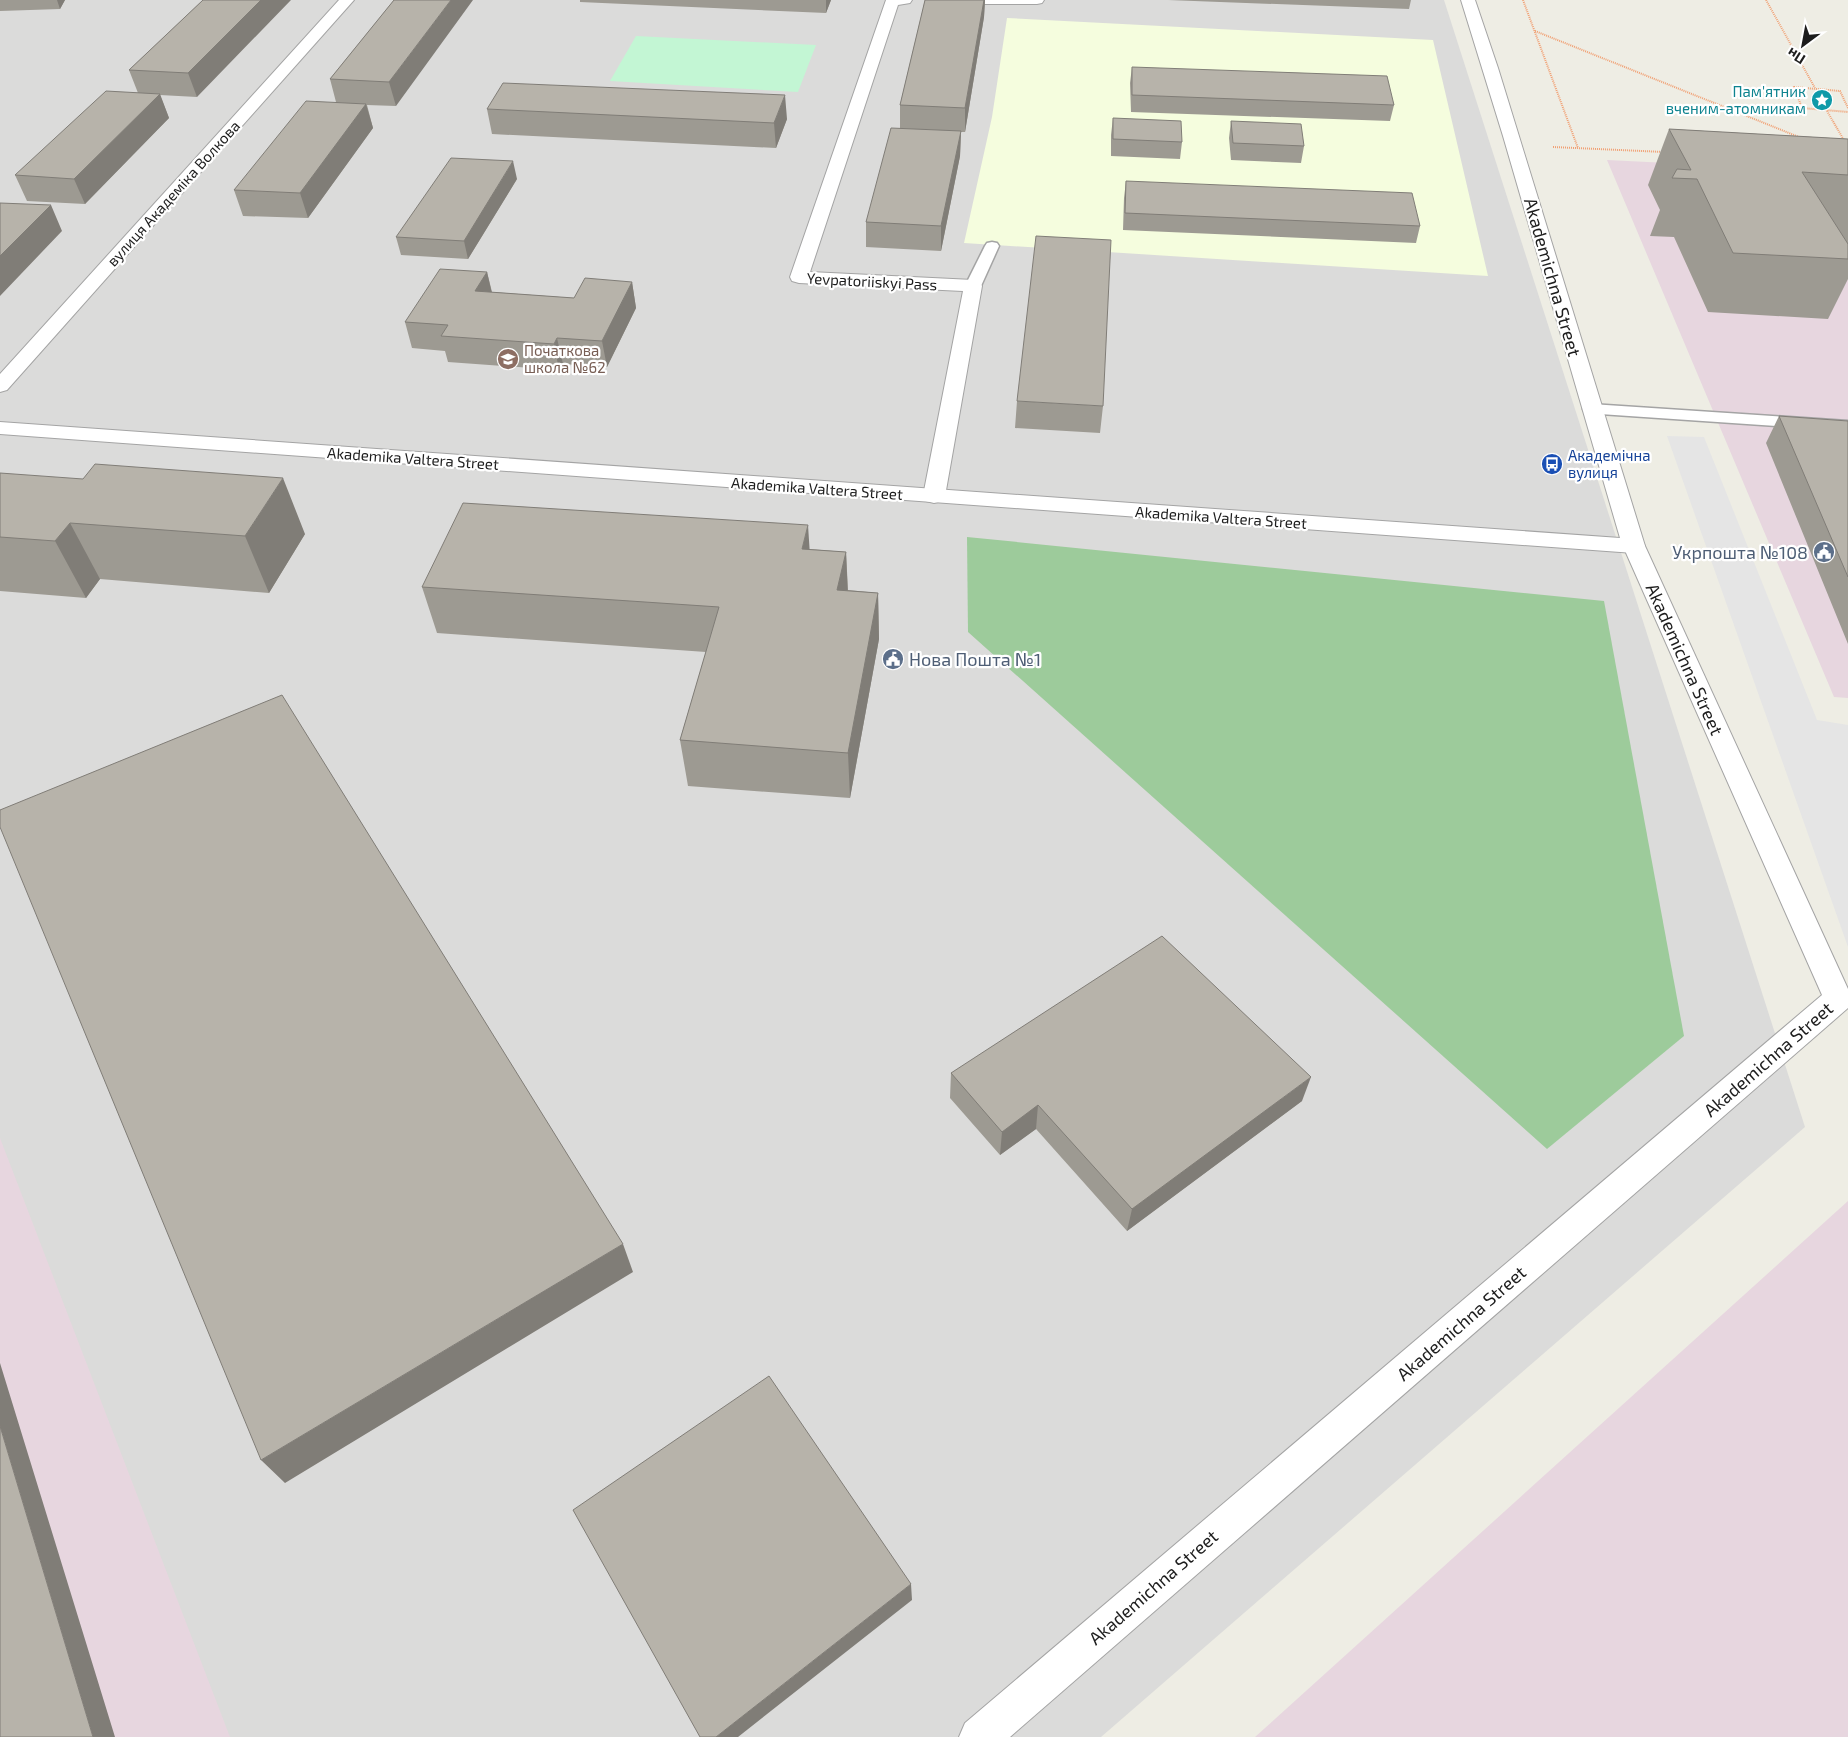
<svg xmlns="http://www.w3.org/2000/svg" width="1848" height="1737" font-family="'Exo 2',sans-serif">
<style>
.residential{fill:#dbdbda}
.industrial{fill:#e7d6df}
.education{fill:#f5fdde}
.forest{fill:#9dcb9b}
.park{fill:#c3f6d4}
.parking{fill:#e5e5e5}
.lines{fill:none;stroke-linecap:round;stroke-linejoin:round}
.service-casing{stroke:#a4a4a4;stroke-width:3}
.minor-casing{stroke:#a4a4a4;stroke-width:2}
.tertiary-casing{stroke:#a4a4a4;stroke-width:2}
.path{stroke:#f19f72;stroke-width:2;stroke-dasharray:1 1;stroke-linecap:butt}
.service{fill:#fff;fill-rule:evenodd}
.minor{fill:#fff;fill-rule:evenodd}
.tertiary{fill:#fff;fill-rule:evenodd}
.wall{fill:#9d9a92}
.shaded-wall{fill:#807d77}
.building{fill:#b7b3aa;stroke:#807d77}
.labels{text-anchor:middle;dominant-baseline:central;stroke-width:4.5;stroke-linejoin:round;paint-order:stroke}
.far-culture-label{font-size:15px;fill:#0d838f;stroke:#fff;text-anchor:end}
.far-street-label{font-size:15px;fill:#1d1d1d;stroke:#fff}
.far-education-label{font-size:15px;fill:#785e54;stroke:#fff;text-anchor:start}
.far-transit-label{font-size:15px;fill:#164399;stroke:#fff;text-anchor:start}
.street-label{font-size:18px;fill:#1d1d1d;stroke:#fff}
.service-label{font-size:18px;fill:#4e5e75;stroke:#fff;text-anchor:end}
</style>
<rect width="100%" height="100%" fill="#eeede4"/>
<!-- residential -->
<path class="residential" d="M0,0H1444L1805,1127L1101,1737H0Z"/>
<!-- industrial -->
<path class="industrial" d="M1607,160L1848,172V698L1834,697Z
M0,1138L230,1737H0Z
M1848,1201V1737H1255Z"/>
<!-- education -->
<path class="education" d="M1007,18L1433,40L1488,276L964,243L992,117Z"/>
<!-- forest -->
<path class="forest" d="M967,537L1604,601L1684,1036L1547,1149L968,632Z"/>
<!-- park -->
<path class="park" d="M636,36L816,45L798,92L610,81Z"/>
<!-- parking -->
<path class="parking" d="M1667,436L1704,437L1817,720L1848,725V947Z"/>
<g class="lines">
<!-- service casing -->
<g class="service-casing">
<path id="service" d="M992,242L997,243L999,246L981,286L978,289H968L965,286L985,246L987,243Z
M1591,404L1848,421V431L1585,413L1583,409L1585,405Z"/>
</g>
<!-- minor casing -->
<g class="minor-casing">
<path id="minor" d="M339,0H354L7,390L0,392V374Z
M886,0H912L910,3L898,5L810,272L973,280L980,282L982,286L945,496L942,501L934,503L926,501L923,496L963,291L799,283L792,281L790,277Z
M976,0H1044L1042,3L1037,4H983L978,3Z
M1634,539L1642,541L1645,546L1848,989V1008L1010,1737H959L965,1723L1822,995L1623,546L1626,541Z"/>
</g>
<!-- tertiary casing -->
<g class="tertiary-casing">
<path id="tertiary" d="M1461,0H1475L1498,68L1645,546L1642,551L1634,553L0,434V422L1620,538L1503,136Z"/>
</g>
<!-- path -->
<path class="path" d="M1523,0L1578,148
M1766,0L1815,88
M1535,31L1799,137
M1848,108L1840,91L1794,87L1802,108L1848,112
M1827,111L1848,147
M1553,147L1664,152"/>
<!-- service -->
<use href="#service" class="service"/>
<!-- minor -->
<use href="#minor" class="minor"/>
<!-- tertiary -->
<use href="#tertiary" class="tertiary"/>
</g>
<!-- wall -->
<path class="wall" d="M0,0H65L60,9L0,11Z
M203,0L197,97L160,95L169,118L85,204L27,201L15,175L138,93L129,70Z
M394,0L396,106L367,105L373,128L308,218L243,216L234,190L336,102L330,79Z
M580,0H831L826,13L580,2Z
M925,0H985L984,17L965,132H961L960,156L941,251L866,247V222L900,129V105Z
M1168,0H1411L1409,9Z
M1132,67L1394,105L1390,121L1131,112L1130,83Z
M487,109L787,119L776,148L492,134Z
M1113,118L1182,142L1180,159L1111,156V135Z
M1231,121L1304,146L1301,163L1231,160L1229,138Z
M1669,129L1848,139V279L1828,319L1708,312L1674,237L1650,236L1660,210L1648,185Z
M517,179L468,259L401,255L396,237Z
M1126,181L1420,226L1416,243L1123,230L1124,198Z
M487,272L492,292L574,298L632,282L636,308L607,367L563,364L559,370L448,362L445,351L412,348L405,322Z
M1017,401L1103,406L1100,433L1015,428Z
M1779,416L1848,421V644L1766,443Z
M0,473L305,534L269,593L100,579L86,598L0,591Z
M809,549L846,552L848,590L878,593L879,639L850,798L688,786L680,740L706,652L437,633L422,587Z
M951,1073L1302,1101L1127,1231L1036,1129L1000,1155L950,1098Z"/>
<!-- shaded-wall -->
<path class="shaded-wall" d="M57,0H65L60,9Z
M261,0H291L197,97L188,73Z
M451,0H473L396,106L389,82Z
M826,0H831L826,13Z
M984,0H985L984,17L965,132V108Z
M160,94L169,118L85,204L74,179Z
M785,95L787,119L776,148L774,123Z
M366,104L373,128L308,218L300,193Z
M961,131L960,156L941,251V226Z
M513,161L517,179L468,259L464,241Z
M51,205L62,231L0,296V256Z
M487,272L493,298L475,291Z
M632,282L636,308L607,367L602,341Z
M557,338L563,364L559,370L554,344Z
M283,478L305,534L269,593L245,536Z
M70,523L100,579L86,598L55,541Z
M808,525L811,571L802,549Z
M846,552L848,598L837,590Z
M878,593L879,639L850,798L848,753Z
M1311,1077L1302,1101L1127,1231L1132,1209Z
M1038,1105L1036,1129L1000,1155L1002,1132Z
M623,1244L633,1272L285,1483L261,1460Z
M0,1363L115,1737H93L0,1426Z
M911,1584L912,1600L738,1737H716Z"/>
<!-- building -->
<path class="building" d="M203,0H261L188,73L129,70Z
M394,0H451L389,82L330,79Z
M925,0H984L965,108L900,105Z
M1132,67L1387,76L1394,105L1132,95Z
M503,83L785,95L774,123L487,109Z
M106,91L160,94L74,179L15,175Z
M306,101L366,104L300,193L234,190Z
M1113,118L1181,121L1182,142L1113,139Z
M1231,121L1301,124L1304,146L1233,143Z
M891,128L961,131L941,226L866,222Z
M1669,129L1848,139V175L1802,172L1848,244V259L1733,253L1697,179L1672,178L1677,169L1691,170Z
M451,158L513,161L464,241L396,237Z
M1126,181L1412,193L1420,226L1125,213Z
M0,203L51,205L0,256Z
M1036,236L1111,240L1103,406L1017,401Z
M440,269L487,272L475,291L574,298L585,278L632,282L602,341L557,338L554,344L441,336L448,325L405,322Z
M1779,416L1848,421V577Z
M95,464L283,478L245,536L70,523L55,541L0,537V473L83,479Z
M463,503L808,525L802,549L846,552L837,590L878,593L848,753L680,740L719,607L422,587Z
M282,695L623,1244L261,1460L0,827V810Z
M1162,936L1311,1077L1132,1209L1038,1105L1002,1132L951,1073Z
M769,1376L911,1584L716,1737H700L573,1510Z
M0,1426L93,1737H0Z"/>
<!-- icons -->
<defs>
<g id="sight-disc" transform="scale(1.125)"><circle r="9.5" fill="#0f9aa8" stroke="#fff"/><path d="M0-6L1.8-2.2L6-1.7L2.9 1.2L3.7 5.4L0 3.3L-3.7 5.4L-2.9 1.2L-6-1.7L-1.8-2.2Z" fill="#fff"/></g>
<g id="school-disc" transform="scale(1.125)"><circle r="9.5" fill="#8d6e63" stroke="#fff"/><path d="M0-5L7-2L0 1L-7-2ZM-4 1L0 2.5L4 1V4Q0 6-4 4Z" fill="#fff"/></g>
<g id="bus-disc" transform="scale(1.125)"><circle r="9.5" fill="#1a4fb4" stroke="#fff"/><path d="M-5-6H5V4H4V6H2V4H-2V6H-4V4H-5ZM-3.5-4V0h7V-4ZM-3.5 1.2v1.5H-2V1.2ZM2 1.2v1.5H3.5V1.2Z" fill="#fff"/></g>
<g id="civic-disc" transform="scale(1.125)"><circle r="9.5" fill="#5c6f8a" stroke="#fff"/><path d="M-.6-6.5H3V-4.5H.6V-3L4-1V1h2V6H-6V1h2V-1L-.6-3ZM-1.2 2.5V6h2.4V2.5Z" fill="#fff"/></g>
</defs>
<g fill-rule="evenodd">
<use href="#sight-disc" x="1822" y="100"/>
<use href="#school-disc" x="508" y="359"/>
<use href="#bus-disc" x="1552" y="464"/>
<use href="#civic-disc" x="1824" y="552"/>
<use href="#civic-disc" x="893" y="659"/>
</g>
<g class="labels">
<!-- far-culture labels -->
<g class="far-culture-label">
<text x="1806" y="91">Пам'ятник<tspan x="1806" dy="17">вченим-атомникам</tspan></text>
</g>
<!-- far-street labels -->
<g class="far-street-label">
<text transform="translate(173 193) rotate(-48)">вулиця Академіка Волкова</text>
<text transform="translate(872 281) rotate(3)">Yevpatoriiskyi Pass</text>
<text transform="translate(413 458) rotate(4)">Akademika Valtera Street</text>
<text transform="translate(817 488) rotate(4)">Akademika Valtera Street</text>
<text transform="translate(1221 517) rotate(4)">Akademika Valtera Street</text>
</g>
<!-- far-education labels -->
<g class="far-education-label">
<text x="524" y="350">Початкова<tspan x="524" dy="17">школа №62</tspan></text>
</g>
<!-- far-transit labels -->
<g class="far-transit-label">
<text x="1568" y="455">Академічна<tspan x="1568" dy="17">вулиця</tspan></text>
</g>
<!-- street labels -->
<g class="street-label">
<text transform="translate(1553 277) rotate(74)">Akademichna Street</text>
<text transform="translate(1685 659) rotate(66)">Akademichna Street</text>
<text transform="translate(1768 1059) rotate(-41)">Akademichna Street</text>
<text transform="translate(1461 1323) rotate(-41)">Akademichna Street</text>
<text transform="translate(1153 1587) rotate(-41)">Akademichna Street</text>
</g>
<!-- service labels -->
<g class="service-label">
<text x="1808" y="552">Укрпошта №108</text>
<text x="909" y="659" text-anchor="start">Нова Пошта №1</text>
</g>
</g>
<!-- north arrow -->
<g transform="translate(1803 45) rotate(212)" stroke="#ffffff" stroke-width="4" paint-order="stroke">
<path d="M0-4L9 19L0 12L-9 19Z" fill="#1d1d1d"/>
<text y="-8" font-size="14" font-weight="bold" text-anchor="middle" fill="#1d1d1d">Пн</text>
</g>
</svg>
